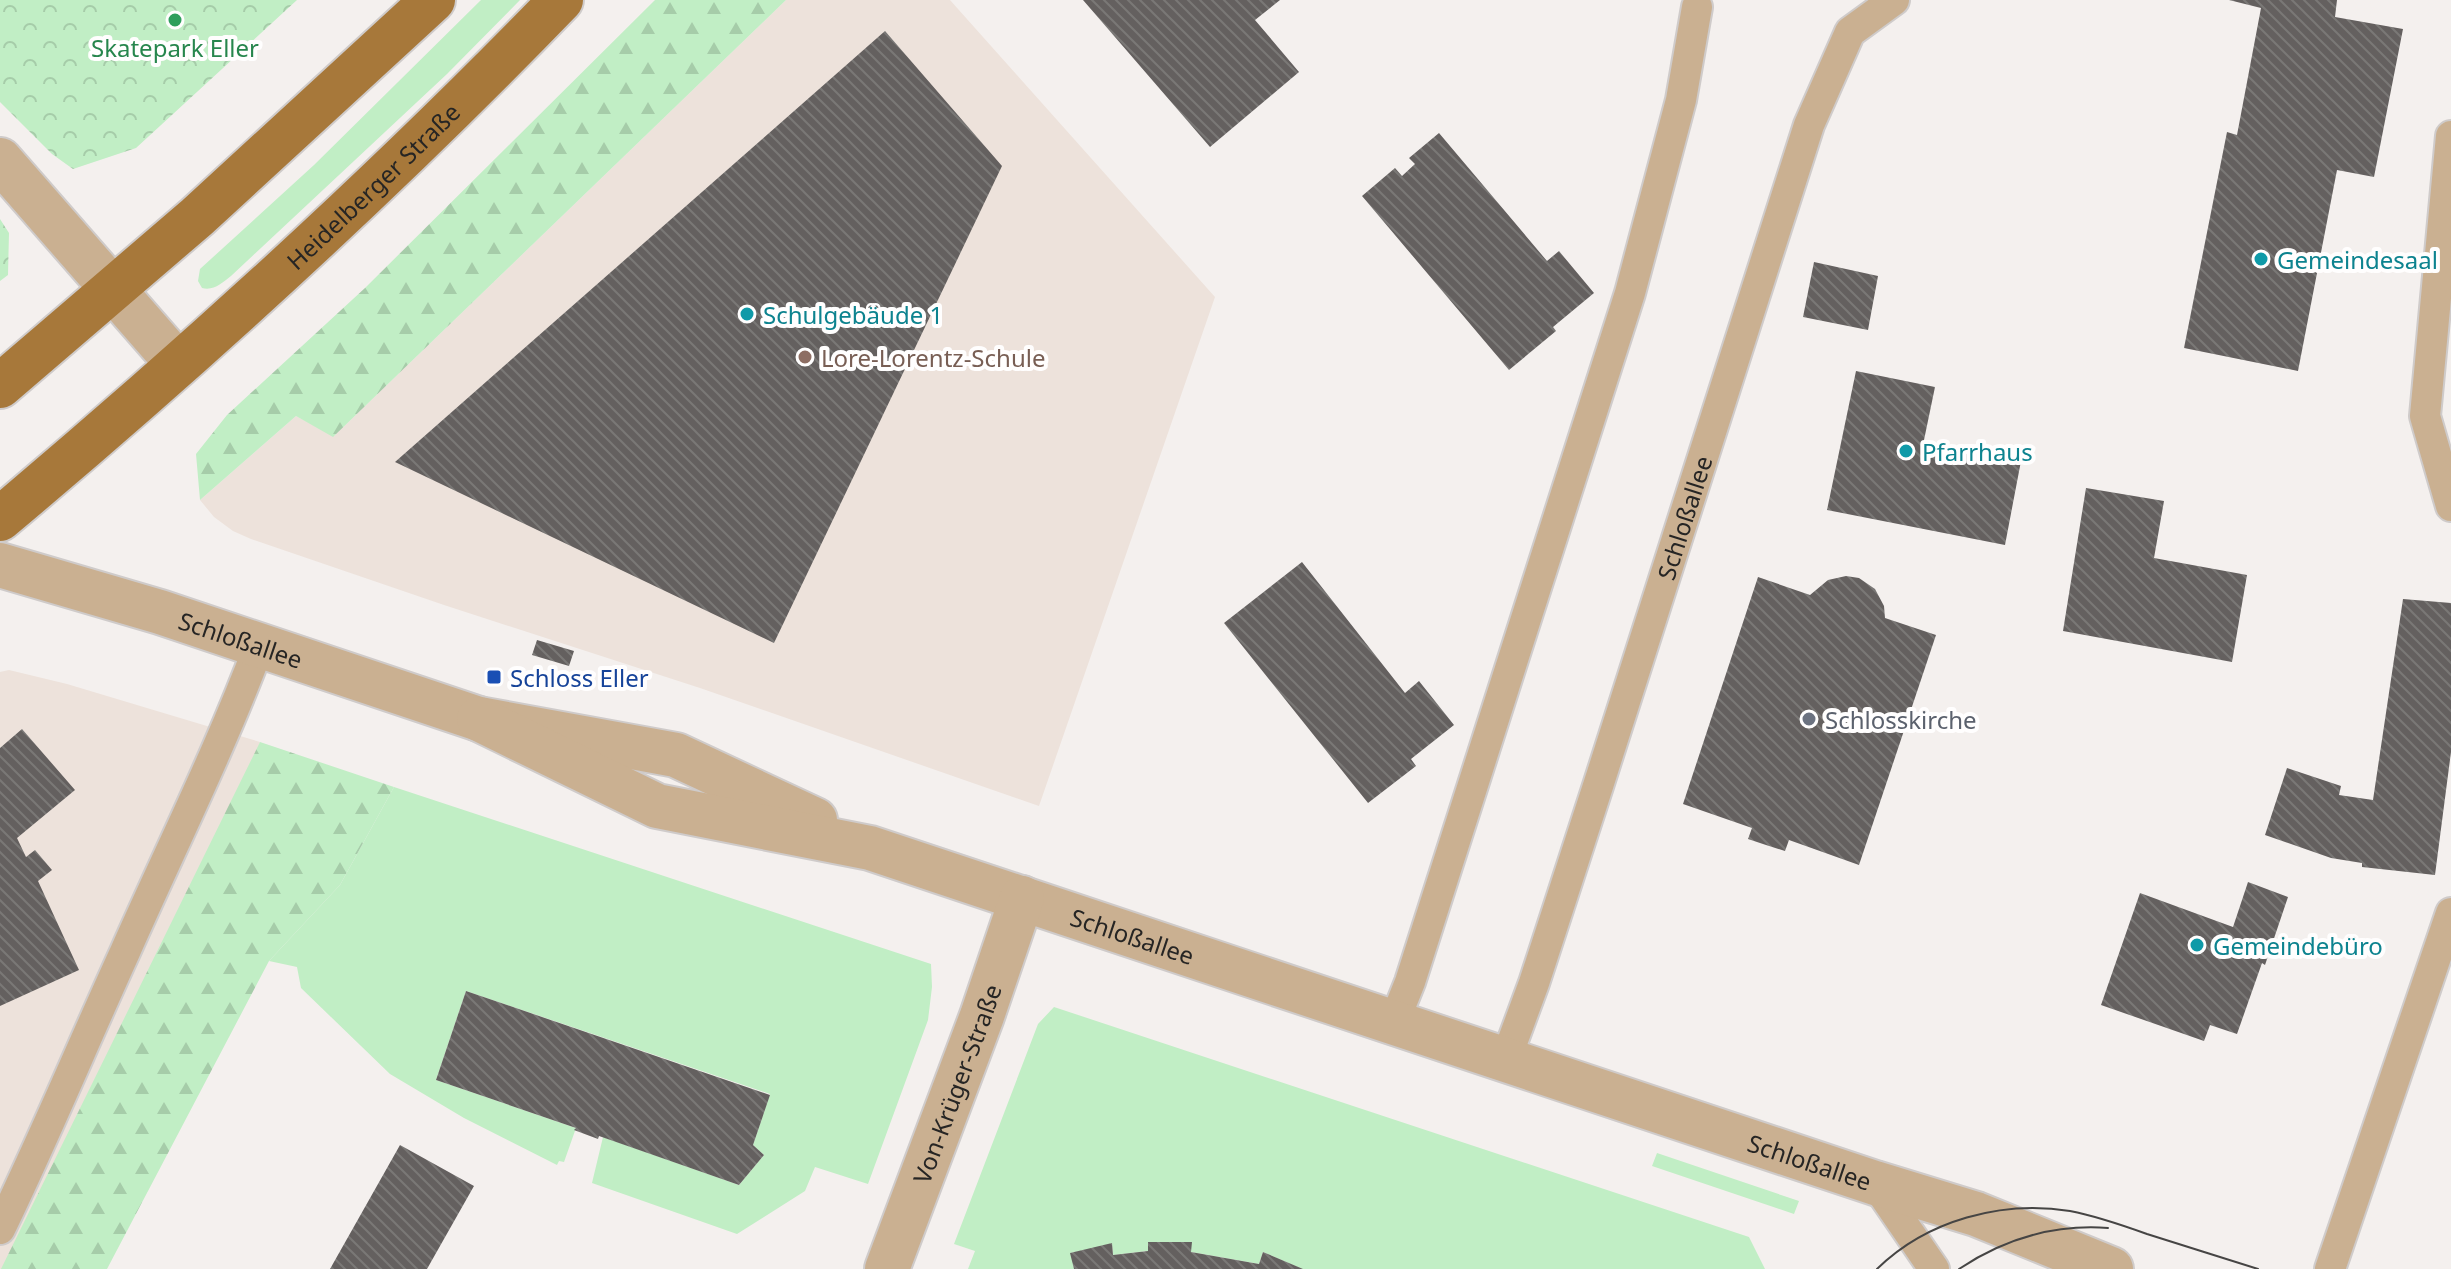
<svg xmlns="http://www.w3.org/2000/svg" width="2451" height="1269" font-family="'Noto Sans',sans-serif">
<style>
.built{fill:#ede2db}
.grass{fill:#c1eec5}
.forest{fill:url(#forest-firs)}
.park{fill:url(#park-crowns)}
.building{fill:url(#building-back-hatch)}
.lines{fill:none;stroke-linecap:round;stroke-linejoin:round}
.service-casing{stroke:#cfcbca;stroke-width:34}
.minor-casing{stroke:#cfcbca;stroke-width:48}
.primary-casing{stroke:#cfcbca;stroke-width:48}
.service{stroke:#cab091;stroke-width:30}
.minor{stroke:#cab091;stroke-width:44}
.primary{stroke:#a7783a;stroke-width:44}
.tram{stroke:#464544;stroke-width:2}
.leisure-dot{fill:#2e9e5b;stroke:#fffefe;stroke-width:3}
.culture-dot{fill:#0f9aa8;stroke:#fffefe;stroke-width:3}
.education-dot{fill:#8d6e63;stroke:#fffefe;stroke-width:3}
.transit-dot{fill:#1a4fb4;stroke:#fffefe;stroke-width:3}
.worship-dot{fill:#6b7280;stroke:#fffefe;stroke-width:3}
.labels{text-anchor:middle;dominant-baseline:central;stroke-width:8;stroke-linejoin:round;paint-order:stroke}
.leisure-label{font-size:24px;fill:#27864d;stroke:#fffefe}
.street-label{font-size:24px;fill:#262524;stroke:#fffefe}
.culture-label{font-size:24px;fill:#0d838f;stroke:#fffefe;text-anchor:start}
.education-label{font-size:24px;fill:#785e54;stroke:#fffefe;text-anchor:start}
.transit-label{font-size:24px;fill:#164399;stroke:#fffefe;text-anchor:start}
.worship-label{font-size:24px;fill:#5b616d;stroke:#fffefe;text-anchor:start}
</style>
<defs>
<pattern id="forest-firs" width="22" height="20" patternUnits="userSpaceOnUse" patternTransform="scale(2)"><rect width="22" height="20" fill="#c1eec5"/><path d="M5 1l3.5 6h-7zM16 11l3.5 6h-7z" fill="#a6cca9"/></pattern>
<pattern id="park-crowns" width="20" height="18" patternUnits="userSpaceOnUse" patternTransform="scale(2)"><rect width="20" height="18" fill="#c1eec5"/><path d="M2 6a3 3 0 1 1 6 0M12 15a3 3 0 1 1 6 0" fill="none" stroke="#a6cca9"/></pattern>
<pattern id="building-back-hatch" width="6" height="6" patternUnits="userSpaceOnUse" patternTransform="scale(2)"><rect width="6" height="6" fill="#64605f"/><path d="M-1 5l2 2M0 0l6 6M5-1l2 2" fill="none" stroke="#7a7876"/></pattern>
</defs>
<rect width="100%" height="100%" fill="#f4f0ee"/>
<!-- built -->
<path class="built" d="M786,0H950L1215,297L1039,806L700,688L444,605L251,539L233,531L214,517L200,500L296,416L334,436Z
M9,670L67,684L260,742L240,821L26,1269H0V672Z"/>
<!-- grass -->
<path class="grass" d="M481,0H520L447,74L231,276C222,283 214,291 202,288L198,281L200,269L314,165Z
M394,787L931,964L932,987L928,1020L868,1184L815,1167L805,1191L737,1234L592,1183L603,1137L739,1185L764,1155L753,1145L770,1094L466,991L436,1080L576,1128L564,1162L559,1161L557,1165L464,1118L390,1074L301,988L297,967L269,961L340,885Z
M1054,1007L1749,1237L1765,1269H1302L1263,1252L1259,1264L1191,1252V1242H1148V1251L1113,1255L1112,1244L1071,1253L1074,1269H968L975,1251L954,1244L1038,1024Z
M1657,1153L1799,1201L1794,1214L1652,1166Z"/>
<!-- forest -->
<path class="forest" d="M655,0H786L333,437L296,416L200,500L196,454L227,415L365,288Z
M260,742L394,787L340,885L269,961L107,1269H1Z"/>
<!-- park -->
<path class="park" d="M0,0H297L136,148L73,169L52,154L0,102Z
M0,219L9,233L8,275L0,281Z"/>
<!-- building -->
<path class="building" d="M1083,0H1280L1255,20L1299,72L1210,147Z
M2229,0H2337L2335,17L2403,29L2374,177L2337,170L2298,371L2184,348L2227,132L2237,135L2261,8Z
M885,31L1002,166L774,643L395,462Z
M1439,133L1547,261L1559,251L1594,293L1553,327L1556,331L1509,370L1362,196L1395,168L1402,176L1415,164L1409,158Z
M1814,262L1878,276L1868,330L1803,317Z
M1856,371L1935,387L1924,440L2021,461L2005,545L1827,510Z
M2086,488L2164,501L2154,558L2247,575L2232,662L2063,631Z
M1302,562L1405,693L1419,681L1454,725L1411,759L1416,766L1368,803L1224,623Z
M1846,576L1859,578L1875,589L1884,606L1885,618L1936,635L1859,865L1789,840L1785,851L1766,845L1748,839L1752,828L1683,804L1758,577L1810,595L1828,580Z
M2403,599L2451,603V752L2435,875L2362,867V863L2331,858L2265,835L2287,768L2341,786L2339,795L2373,800Z
M537,640L574,651L569,666L532,655Z
M22,729L75,790L17,838L26,857L35,850L52,870L38,881L79,970L0,1006V748Z
M2248,882L2288,897L2265,965L2262,963L2237,1034L2210,1025L2204,1041L2101,1005L2140,893L2233,927Z
M466,991L770,1095L753,1145L764,1155L739,1185L599,1136L598,1139L574,1130L576,1128L436,1080Z
M400,1145L474,1186L427,1269H330Z
M1148,1242H1192L1191,1252L1259,1264L1263,1252L1303,1269H1074L1070,1253L1112,1243L1113,1255L1148,1251Z"/>
<g class="lines">
<!-- service casing -->
<g class="service-casing">
<g id="service">
<path d="M2451,136L2425,416L2451,506"/>
<path d="M1394,1022L1410,982L1630,293L1681,100L1697,7"/>
<path id="s1" d="M1506,1059L1534,983L1598,786L1809,125L1850,32L1894,0"/>
<path d="M1875,1183L1934,1269"/>
<path d="M0,1229C44,1138 83,1044 125,952C170,850 220,750 259,646"/>
<path d="M2330,1269L2451,913"/>
</g>
</g>
<!-- minor casing -->
<g class="minor-casing">
<g id="minor">
<path d="M0,160L178,364"/>
<path id="s2" d="M0,565L160,612L479,719L676,755L815,820"/>
<path id="s3" d="M479,719L657,806L870,848L1875,1183L1976,1214L2111,1269"/>
<path id="s4" d="M887,1269L982,1016L1022,898"/>
</g>
</g>
<!-- primary casing -->
<g class="primary-casing">
<g id="primary">
<path d="M0,386L197,217L433,0"/>
<path id="s5" d="M0,519C195,355 384,183 561,0"/>
</g>
</g>
<!-- service -->
<use href="#service" class="service"/>
<!-- minor -->
<use href="#minor" class="minor"/>
<!-- primary -->
<use href="#primary" class="primary"/>
<!-- tram -->
<path class="tram" d="M1877,1269C1927,1220 2002,1200 2070,1211C2096,1216 2122,1225 2147,1234C2184,1246 2221,1257 2258,1269
M1959,1269C2004,1239 2053,1224 2108,1228"/>
</g>
<!-- markers -->
<circle class="leisure-dot" cx="175" cy="20" r="8"/>
<g class="culture-dot">
<circle cx="2261" cy="259" r="8"/>
<circle cx="747" cy="314" r="8"/>
<circle cx="1906" cy="451" r="8"/>
<circle cx="2197" cy="945" r="8"/>
</g>
<circle class="education-dot" cx="805" cy="357" r="8"/>
<rect class="transit-dot" x="486" y="669" width="16" height="16" rx="4"/>
<circle class="worship-dot" cx="1809" cy="719" r="8"/>
<g class="labels">
<!-- leisure labels -->
<g class="leisure-label">
<text x="175" y="47">Skatepark Eller</text>
</g>
<!-- street labels -->
<g class="street-label">
<text stroke="none"><textPath href="#s5" startOffset="500">Heidelberger Straße</textPath></text>
<text stroke="none"><textPath href="#s1" startOffset="570">Schloßallee</textPath></text>
<text stroke="none"><textPath href="#s2" startOffset="252">Schloßallee</textPath></text>
<text stroke="none"><textPath href="#s3" startOffset="692">Schloßallee</textPath></text>
<text stroke="none"><textPath href="#s4" startOffset="198">Von-Krüger-Straße</textPath></text>
<text stroke="none"><textPath href="#s3" startOffset="1406">Schloßallee</textPath></text>
</g>
<!-- culture labels -->
<g class="culture-label">
<text x="2277" y="259">Gemeindesaal</text>
<text x="763" y="314">Schulgebäude 1</text>
<text x="1922" y="451">Pfarrhaus</text>
<text x="2213" y="945">Gemeindebüro</text>
</g>
<!-- education labels -->
<g class="education-label">
<text x="821" y="357">Lore-Lorentz-Schule</text>
</g>
<!-- transit labels -->
<g class="transit-label">
<text x="510" y="677">Schloss Eller</text>
</g>
<!-- worship labels -->
<g class="worship-label">
<text x="1825" y="719">Schlosskirche</text>
</g>
</g>
</svg>
